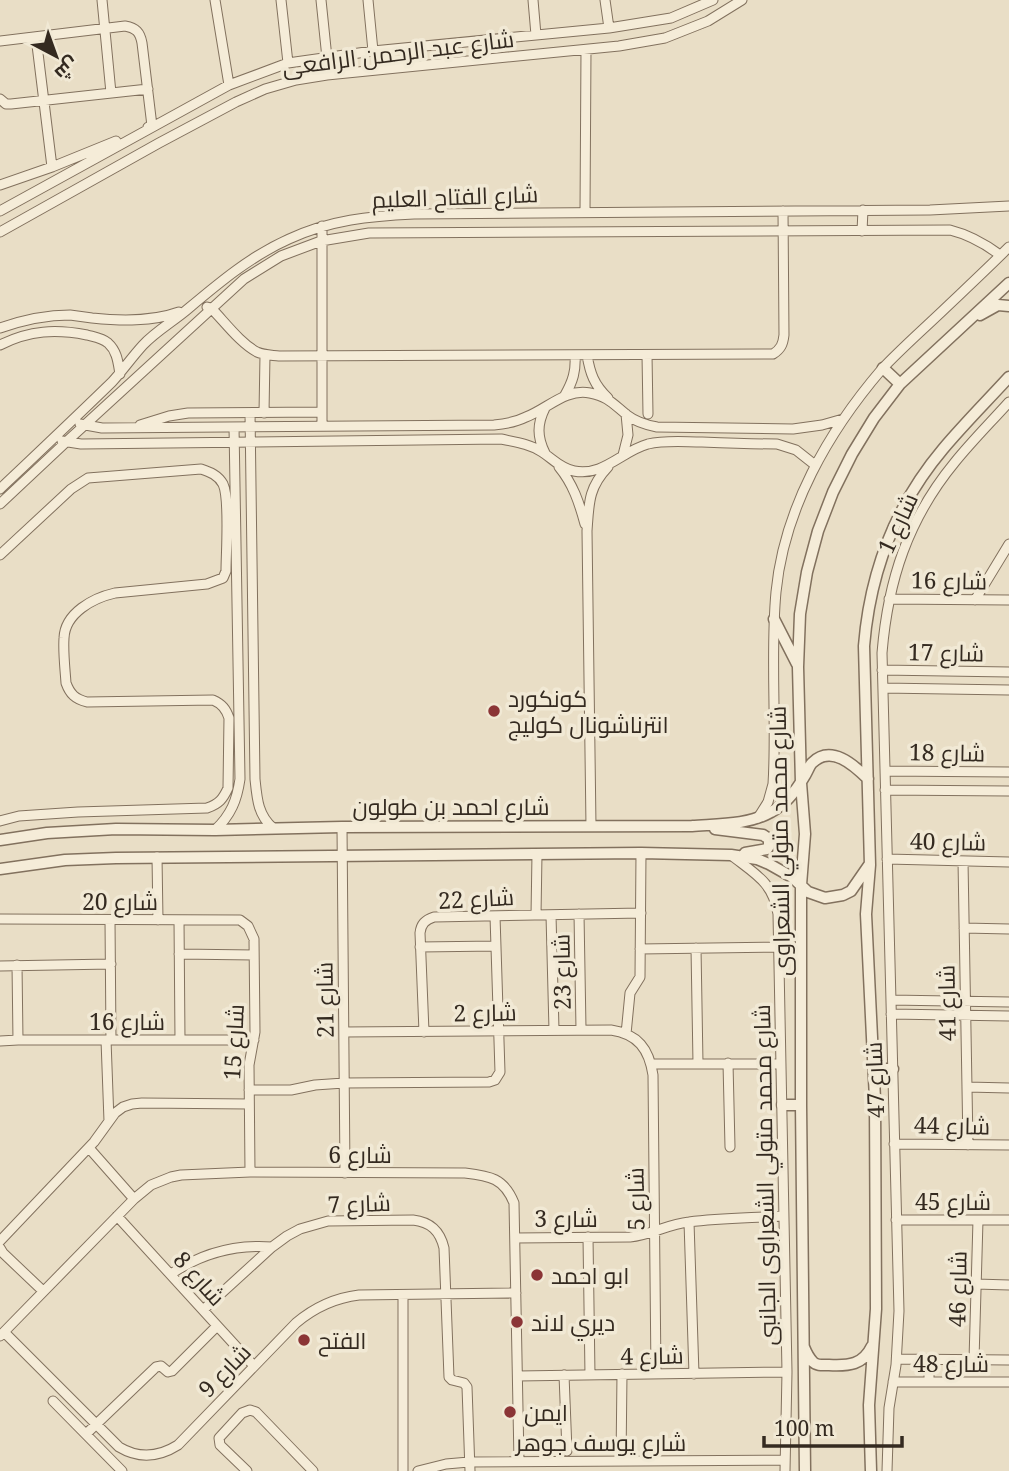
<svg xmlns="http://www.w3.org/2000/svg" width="1009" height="1471" font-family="'Noto Serif',Cairo,serif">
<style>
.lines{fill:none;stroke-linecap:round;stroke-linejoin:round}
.minor-casing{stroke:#82715e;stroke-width:11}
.tertiary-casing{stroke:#82715e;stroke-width:13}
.minor{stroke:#f5ecd8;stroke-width:9}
.tertiary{stroke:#f5ecd8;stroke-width:10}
.poi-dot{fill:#8b3536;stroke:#f1e9d5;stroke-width:2.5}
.labels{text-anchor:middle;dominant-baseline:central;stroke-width:7;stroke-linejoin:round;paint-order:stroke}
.street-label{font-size:23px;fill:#342a20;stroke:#f1e9d5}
.poi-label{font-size:23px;fill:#342a20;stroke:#f1e9d5;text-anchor:start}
</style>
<rect width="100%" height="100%" fill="#e9dec6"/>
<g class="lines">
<!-- minor casing -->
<g class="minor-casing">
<path id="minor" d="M102,0L111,93
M215,0L229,85
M281,0L288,63
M321,0L327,58
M368,0L373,51
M533,0L536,35
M605,0L609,28
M36,37L52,167
M0,41L125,26C136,28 140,32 142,43L152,126L148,127
M0,99L6,104H11L148,89
M0,185L52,167L116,141
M0,211L229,85L288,63L373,51L609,28L671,18L713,0
M585,212L586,50
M862,231L863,210
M0,232L159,143L236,102L265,89L296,80L327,75L619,46L665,38L708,21L742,0
M207,307L211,308C224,321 240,343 257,352C263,355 271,355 279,356L773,354C781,349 783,344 784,335L783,211
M0,328C23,320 46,315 70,315C77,316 85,317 92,318C121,321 152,322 179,312
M0,345C30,330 56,329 87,335C94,337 102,338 108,343C117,351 118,362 120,374
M587,355C590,373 594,385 608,398
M647,355L648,414
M565,395C573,381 576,371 575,355
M250,413L255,779C257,799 258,815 273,828
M264,413L265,355
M80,424L102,428L494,425C505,424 516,422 526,417C547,409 566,388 590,393C609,397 613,404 627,415C636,422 646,425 657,427L793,429L822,425L843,419
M140,425L169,416L188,413L322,412
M322,426V226
M62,441L81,444L501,439C515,442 530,444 542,452C553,459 560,468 574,471C603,477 622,451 648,444C665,440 684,442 702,442C727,443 752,444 777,444L796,450L815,465
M545,453C537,437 537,424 545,408
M623,455L628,435L626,414
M559,467C573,484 579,502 585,524
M0,489C38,453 75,418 112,382C123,370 132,357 143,345C156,331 174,321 189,308C220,282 251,256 289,239C330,220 370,216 414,214L930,210L1009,206
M0,504L65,443L244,279L281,256L321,241L369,233L950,230C970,235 984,243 1000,255
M0,555L71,489L88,478L201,469C210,472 218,475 223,484C230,499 226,552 226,571L223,578L207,584L115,593C93,598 65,613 64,638C63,653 65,668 66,683C70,694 75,699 87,702L213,700C222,704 226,709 229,718L228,788C223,799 219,804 207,808L78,812L19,816L0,821
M889,599L1009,600
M975,600L1009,544
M882,670L1009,672
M883,688L1009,690
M885,771L1009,772
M885,790L1009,791
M758,818L768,802L773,784C777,720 770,656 776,592C784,509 828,432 882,369C899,351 918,334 936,317C960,294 985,271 1009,247
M591,826L587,531C589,504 588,488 608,467
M342,827L345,1173
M215,830C231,815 237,800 240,779L234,427
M731,855C755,874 773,882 778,914L787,1372L785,1471
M157,857L158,920
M887,859L1009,862
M963,861L968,1145
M579,914L581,1029
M536,915L537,854
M551,915L554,1030
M0,919L240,920L248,926L254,939L255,1032L249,1065L250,1172
M110,920L111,1040
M179,920L180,1040
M964,928L1009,929
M420,947L496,946
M696,948L698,1063
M640,949L780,947
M179,954L254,955
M17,965L18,1040
M0,966L111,964
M891,1000L1009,1002
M891,1014L1009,1016
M344,1032L611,1030C638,1034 649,1049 653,1075L656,1374
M424,1032L420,933C421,924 425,920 434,917L641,913
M626,1034L630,993L640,977L641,853
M106,1040L109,1121
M0,1041L18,1040H254
M728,1063L730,1147
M651,1064H781
M967,1087L1009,1088
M249,1090H291L315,1085L344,1083L489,1082L495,1080L500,1072L495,916
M894,1144L1009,1145
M89,1148L134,1199
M117,1216L254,1366
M896,1220H1009
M689,1222L694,1374
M588,1237L590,1375
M515,1238L630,1237C651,1235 668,1224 689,1222C720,1218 752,1218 783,1216
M0,1241L94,1142L115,1113L123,1107L132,1104L142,1103L249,1104
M0,1248L3,1253L43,1291
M171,1274C202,1253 234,1244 272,1247
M976,1284L1009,1285
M203,1310L272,1247L287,1236L300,1229L328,1221L413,1220C431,1222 440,1231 444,1248L449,1377L452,1380L464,1383L467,1387L470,1471
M4,1332L119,1447C139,1459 159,1457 178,1445L296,1323C315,1307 334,1298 359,1295L516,1293
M0,1336L134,1199L151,1185L171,1177L181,1175L250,1172L465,1173C490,1176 504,1178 514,1203L519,1461
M897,1359L1009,1360
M929,1359V1382
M974,1360L978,1220
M564,1375L567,1451
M518,1376L787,1372
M893,1382H1009
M53,1401L122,1471
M86,1434L156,1367L161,1366L168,1372L172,1371L217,1326
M621,1461L622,1374
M247,1471L220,1445L219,1438L242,1413L250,1410L256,1412L313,1471
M403,1471V1295
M418,1471L446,1464L469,1462L785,1460
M887,1471L889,1408L896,1365L899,1311L882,653C888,580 908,519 955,462C972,441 991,422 1009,402"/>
</g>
<!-- tertiary casing -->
<g class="tertiary-casing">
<path id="tertiary" d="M980,315L998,305L1009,306
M883,368L900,384
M774,619L797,664
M715,829L763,835L769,839V846L767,849L745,853
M0,840L47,833L116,829L215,830L342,827L692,826C719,824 748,825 771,812C786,804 796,791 804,777C807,773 809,766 812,763C831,744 854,765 868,779
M0,869L65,860L116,858L641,853L731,855L757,859L769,864L792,877L808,892L825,898L843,895L851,891L869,865
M874,1069H893
M782,1105H801
M804,1347C806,1352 809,1358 813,1362C817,1366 823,1365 829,1365C849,1366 863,1365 872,1346
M805,1471L801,1105V885L805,834L801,783L798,667L800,614L807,572L818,531L833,492L852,454L874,418L900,384L1009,283
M871,1471L869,1405L876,1309L875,1099L866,914L870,865L864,646C870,572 895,506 943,449C964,424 987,401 1009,377"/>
</g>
<!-- minor -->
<use href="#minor" class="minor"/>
<!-- tertiary -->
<use href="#tertiary" class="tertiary"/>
</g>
<!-- markers -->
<g class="poi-dot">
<circle cx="494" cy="711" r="7"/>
<circle cx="537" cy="1275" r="7"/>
<circle cx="517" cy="1322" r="7"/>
<circle cx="304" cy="1340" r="7"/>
<circle cx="510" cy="1412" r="7"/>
</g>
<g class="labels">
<!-- street labels -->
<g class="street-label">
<text transform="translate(398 52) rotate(-7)">شارع عبد الرحمن الرافعى</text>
<text transform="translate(455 196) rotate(-2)">شارع الفتاح العليم</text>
<text transform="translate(897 523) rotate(-65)">شارع 1</text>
<text transform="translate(949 580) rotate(1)">شارع 16</text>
<text transform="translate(946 652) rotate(1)">شارع 17</text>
<text transform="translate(947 752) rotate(1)">شارع 18</text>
<text x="451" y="806">شارع احمد بن طولون</text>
<text transform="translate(779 841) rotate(-91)">شارع محمد متولي الشعراوى</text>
<text transform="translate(948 841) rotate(1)">شارع 40</text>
<text transform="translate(476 898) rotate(-3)">شارع 22</text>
<text x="120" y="901">شارع 20</text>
<text transform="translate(561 972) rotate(-91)">شارع 23</text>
<text transform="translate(324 1000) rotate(-91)">شارع 21</text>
<text transform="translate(946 1003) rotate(-91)">شارع 41</text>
<text transform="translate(485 1012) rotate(-1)">شارع 2</text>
<text x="127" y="1021">شارع 16</text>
<text transform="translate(233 1042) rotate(-87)">شارع 15</text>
<text transform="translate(874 1080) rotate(-92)">شارع 47</text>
<text transform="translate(952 1125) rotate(1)">شارع 44</text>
<text x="360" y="1154">شارع 6</text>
<text transform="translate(764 1175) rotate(-91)">شارع محمد متولي الشعراوى الجانبى</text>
<text transform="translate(635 1199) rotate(-91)">شارع 5</text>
<text x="953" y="1201">شارع 45</text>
<text transform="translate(359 1203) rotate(-2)">شارع 7</text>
<text x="566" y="1218">شارع 3</text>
<text transform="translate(200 1278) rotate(48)">شارع 8</text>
<text transform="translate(957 1289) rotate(-89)">شارع 46</text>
<text transform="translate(652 1355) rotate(-1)">شارع 4</text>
<text x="951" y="1363">شارع 48</text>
<text transform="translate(224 1370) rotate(-46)">شارع 9</text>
<text x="601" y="1442">شارع يوسف جوهر</text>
</g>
<!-- poi labels -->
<g class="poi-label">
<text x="508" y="698">كونكورد<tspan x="508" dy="26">انترناشونال كوليج</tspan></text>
<text x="551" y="1275">ابو احمد</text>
<text x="531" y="1322">ديري لاند</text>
<text x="318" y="1340">الفتح</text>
<text x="524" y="1412">ايمن</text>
</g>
</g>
<!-- north arrow -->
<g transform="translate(56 56) rotate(139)" stroke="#f1e9d5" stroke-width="5" paint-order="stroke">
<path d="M0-5L12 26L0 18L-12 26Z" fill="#342a20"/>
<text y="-10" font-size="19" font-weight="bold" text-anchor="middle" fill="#342a20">ش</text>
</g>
<!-- scale -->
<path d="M764 1436v10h138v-10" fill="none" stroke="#342a20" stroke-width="3.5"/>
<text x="774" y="1436" font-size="21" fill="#342a20" stroke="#f1e9d5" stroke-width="5" paint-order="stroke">100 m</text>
</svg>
